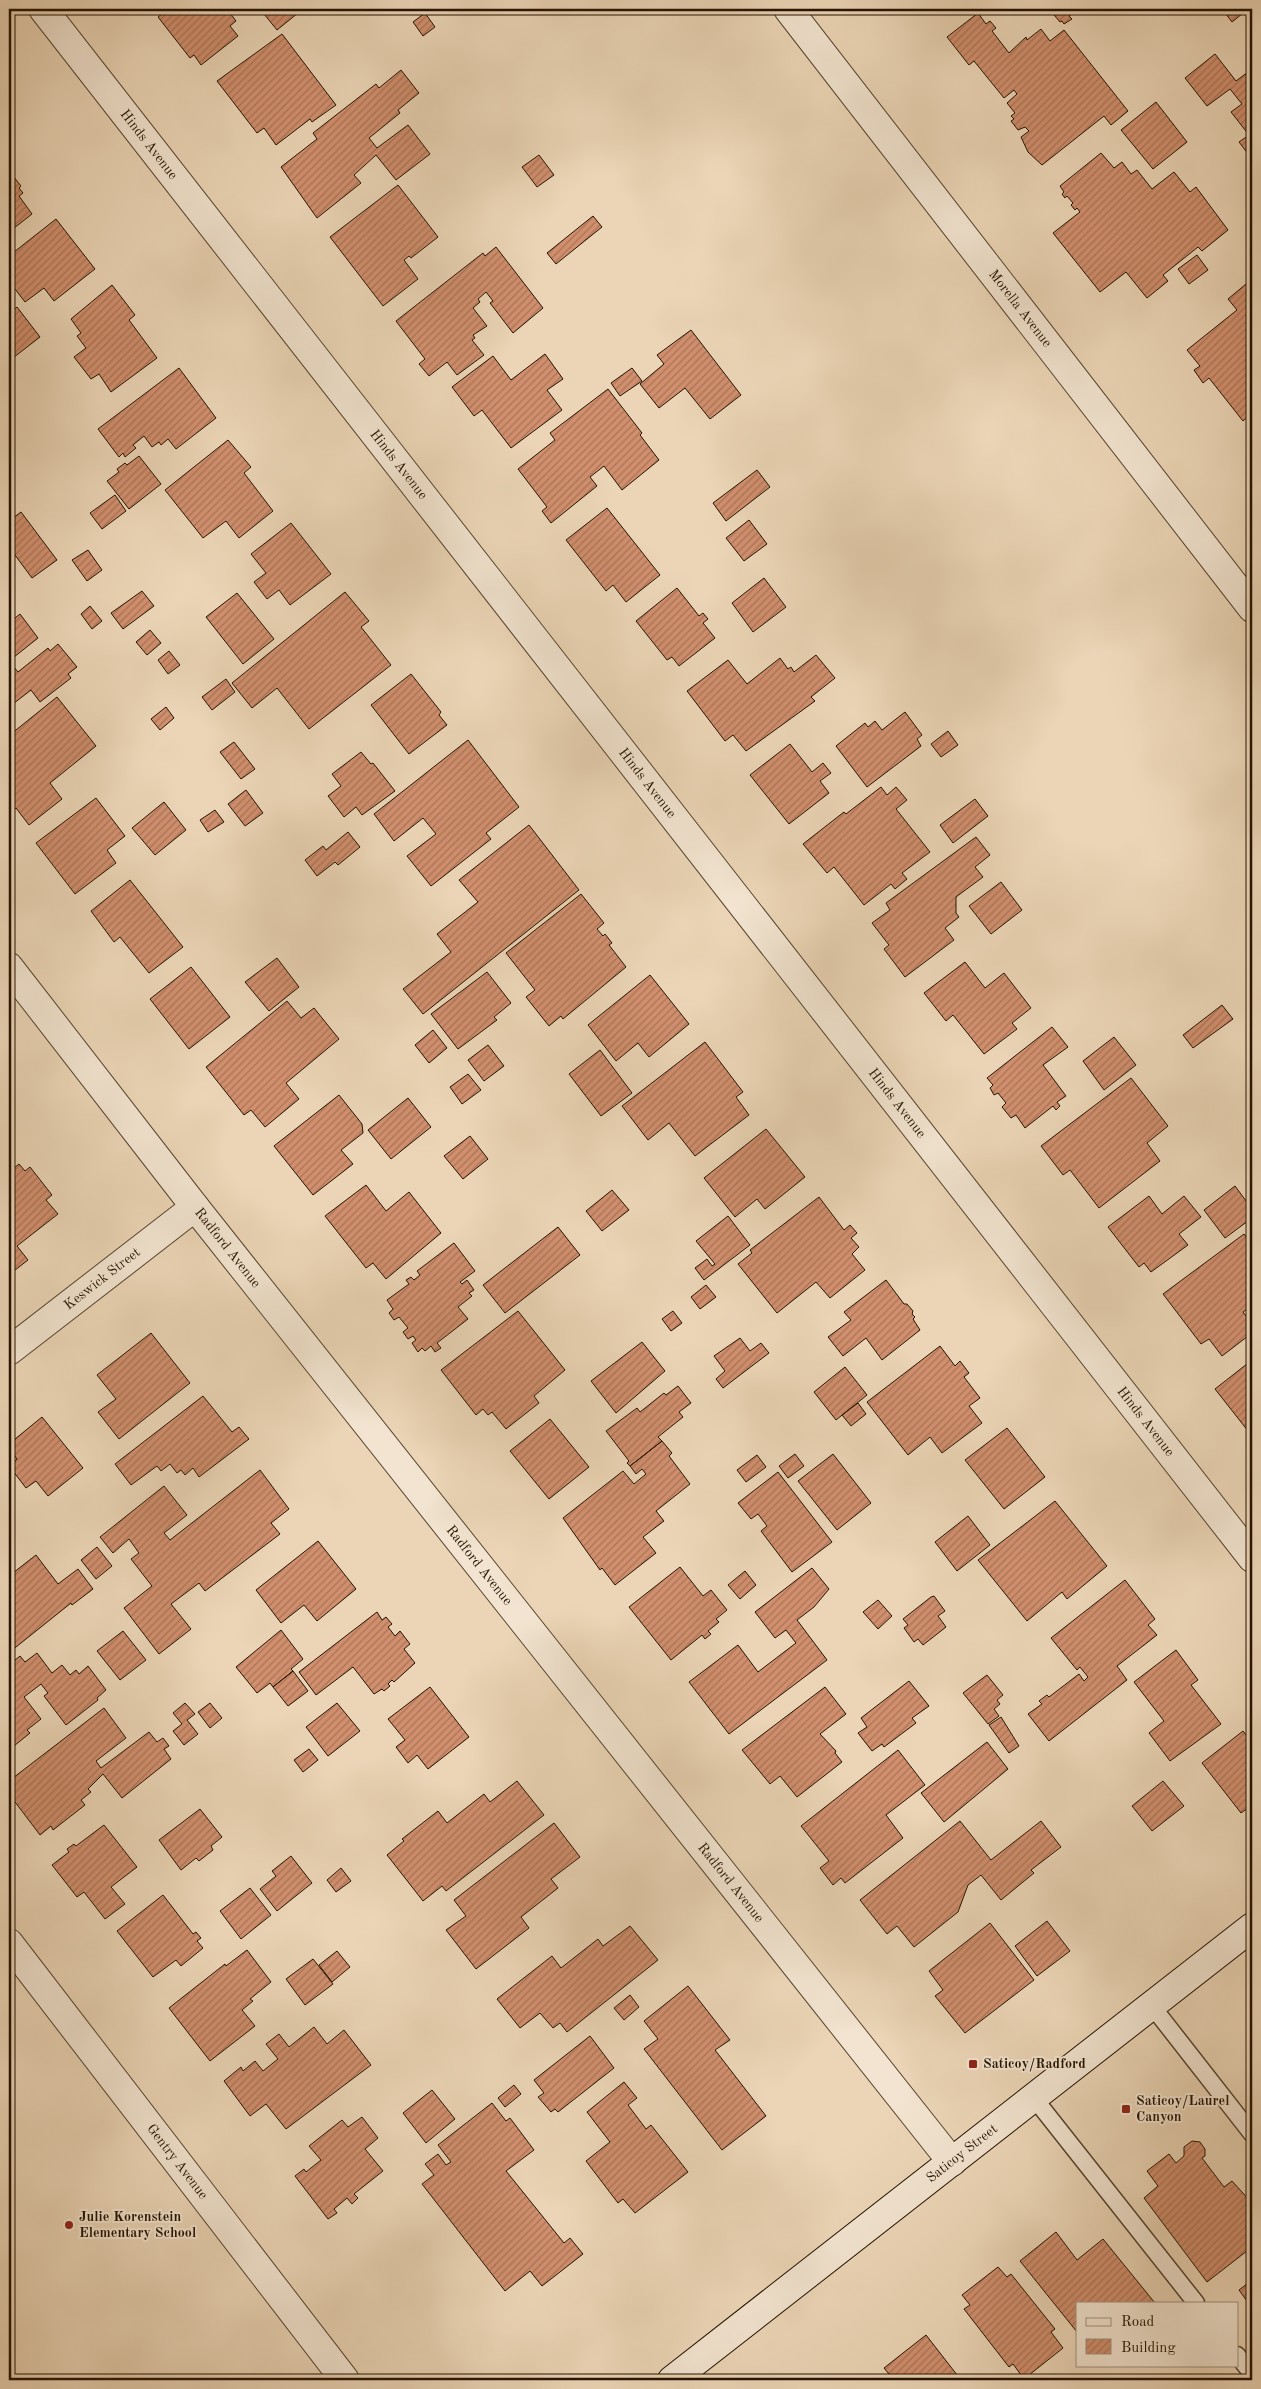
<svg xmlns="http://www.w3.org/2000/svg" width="1261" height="2389" font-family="'Old Standard TT',serif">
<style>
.building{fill:url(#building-hatch);stroke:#241300}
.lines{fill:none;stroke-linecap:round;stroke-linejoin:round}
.lane-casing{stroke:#56442e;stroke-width:19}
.street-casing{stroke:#56442e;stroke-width:30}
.secondary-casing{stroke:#241300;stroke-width:30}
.lane{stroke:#f2e4d0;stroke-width:16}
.street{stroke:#f2e4d0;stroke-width:28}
.secondary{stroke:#f2e4d0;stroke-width:28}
.poi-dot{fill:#8f2418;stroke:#f2e4d0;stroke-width:2}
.labels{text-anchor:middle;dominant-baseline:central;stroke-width:4;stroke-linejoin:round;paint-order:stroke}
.street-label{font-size:14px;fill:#241300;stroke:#f2e4d0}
.poi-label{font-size:14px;font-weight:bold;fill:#241300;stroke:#f2e4d0;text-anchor:start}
</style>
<defs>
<pattern id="building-hatch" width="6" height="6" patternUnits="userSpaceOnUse" patternTransform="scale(1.25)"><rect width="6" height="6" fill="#d18f6e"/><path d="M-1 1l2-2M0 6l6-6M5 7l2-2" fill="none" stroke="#a97458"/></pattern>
</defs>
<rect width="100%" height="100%" fill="#ebd5b6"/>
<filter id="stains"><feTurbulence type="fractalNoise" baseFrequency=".004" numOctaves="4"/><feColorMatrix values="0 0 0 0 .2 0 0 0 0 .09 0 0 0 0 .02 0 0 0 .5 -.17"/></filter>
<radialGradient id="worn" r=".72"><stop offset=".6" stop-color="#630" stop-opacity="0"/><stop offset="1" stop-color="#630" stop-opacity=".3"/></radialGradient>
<!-- building -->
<path class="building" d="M169,9H227L236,21L230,26L238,36L201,65L194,55L190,58L158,17Z
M260,9H303L277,30Z
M1049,9H1078L1069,16L1072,19L1064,24L1062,21L1060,22Z
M1222,9H1248L1232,22Z
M425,13L435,27L423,36L413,22Z
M978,13L986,24L990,21L996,28L992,31L1009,53L1026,37L1027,40L1041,29L1050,41L1064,30L1128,111L1111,125L1104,116L1042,165L1028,152L1021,137L1029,131L1025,127L1018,130L1011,121L1014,119L1011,116L1015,113L1007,103L1017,94L1014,90L1004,98L974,61L969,65L947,37Z
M282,34L336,105L312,122L310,119L276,145L264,128L257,133L217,81Z
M1215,54L1236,81L1252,69V159L1239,142L1249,135L1231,112L1242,104L1230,89L1207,106L1185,78Z
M401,70L419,93L398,110L400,113L369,138L377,148L408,125L430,154L396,180L376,155L354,175L361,183L317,218L281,167L317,139L313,133L376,84L379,88Z
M1156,102L1187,142L1153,169L1121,130Z
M1101,153L1114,168L1122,162L1131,174L1137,170L1152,189L1174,172L1190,192L1196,187L1228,230L1202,251L1198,247L1163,275L1168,281L1147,298L1126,272L1100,292L1053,233L1080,212L1077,208L1075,210L1071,205L1073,203L1067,196L1065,198L1062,194L1064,192L1060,186Z
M539,155L554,175L537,187L522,167Z
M9,160L14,167L9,171L21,186L19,188L23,193L19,196L32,214L9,232Z
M398,185L438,237L411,258L409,256L404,260L418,279L383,306L330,237Z
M593,216L602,227L556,264L547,253Z
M56,219L95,269L54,301L44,288L25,302L15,289L9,293V256Z
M496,247L543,308L513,333L490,303L493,301L486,292L478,299L480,302L473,308L487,326L473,335L475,338L472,340L484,355L457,375L447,362L429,376L419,364L425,359L396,321L483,253L485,256Z
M1197,255L1208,270L1189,284L1178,269Z
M1252,279V413L1243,421L1209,378L1203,383L1194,370L1200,366L1187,350L1237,310L1228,299Z
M112,285L135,315L129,320L157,358L111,392L99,374L91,379L74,357L86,348L77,336L81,333L71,319Z
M17,307L40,337L9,361V314Z
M691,330L741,395L710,419L685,388L659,408L640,384L664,364L657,355Z
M545,354L563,379L547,390L562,410L511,448L482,410L474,416L452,387L493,356L511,380Z
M179,368L216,418L176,449L168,439L161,445L159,442L152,447L144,436L133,445L136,448L125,457L123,453L119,457L98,429Z
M632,368L642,381L620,396L611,383Z
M608,389L642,433L640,435L659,460L622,490L604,466L590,477L597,486L551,523L542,511L547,507L518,469L555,440L550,433Z
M228,440L251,467L244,473L273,511L239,538L226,521L203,538L165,490Z
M139,456L161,484L129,509L107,481L119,472L117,469L125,463L127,465Z
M757,470L770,487L726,521L713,503Z
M115,495L126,511L102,529L90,513Z
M607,508L660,575L626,602L613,585L606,591L566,540Z
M21,512L57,560L32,578L9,547V521Z
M749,520L767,544L744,561L726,538Z
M291,523L331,574L290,605L279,590L267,599L254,582L266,573L251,554Z
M88,550L102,570L87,581L72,560Z
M764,578L786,607L753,632L732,603Z
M677,588L699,616L703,613L708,619L703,623L715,638L679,666L672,657L667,660L636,621Z
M142,591L154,606L123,629L111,613Z
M345,592L369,621L361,627L391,665L309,729L277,688L252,708L232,683Z
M237,593L274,639L243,664L206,617Z
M90,606L102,621L92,629L81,614Z
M20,614L38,638L9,661L18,672L48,648L50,651L58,644L77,667L68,674L71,678L40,702L31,690L9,707V623Z
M150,630L161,643L147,655L136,642Z
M169,651L180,665L168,674L158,660Z
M816,655L835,678L811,697L815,701L746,751L733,735L725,741L687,691L728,660L747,684L780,658L788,669L791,667L794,672Z
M411,674L441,712L439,715L447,725L409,754L371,705Z
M226,679L235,692L212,710L202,697Z
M57,697L96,746L50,783L62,799L29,825L16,808L9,814V731L11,734Z
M166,707L174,718L160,730L151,719Z
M905,712L922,735L917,739L921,746L867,787L836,746L865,723L868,727L875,721L882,730Z
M948,731L958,745L941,757L931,744Z
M468,740L519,807L486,833L491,839L431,886L407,856L436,834L423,818L394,841L374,814Z
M234,742L255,769L241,779L220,752Z
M790,744L812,772L823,763L831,773L820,781L829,793L789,824L750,775Z
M361,752L371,764L373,763L395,791L362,815L356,807L344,817L328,796L341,786L332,774Z
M881,787L887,795L896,787L907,800L896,809L930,852L902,873L907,879L895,889L891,884L864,905L834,867L827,873L803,844L844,812L846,814Z
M246,790L263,813L245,826L228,804Z
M96,798L125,836L107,850L116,863L75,894L36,843Z
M975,799L988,816L953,843L940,825Z
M164,802L186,830L155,855L132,828Z
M215,810L224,822L208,832L200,820Z
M529,825L579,890L423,1014L403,989L451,952L437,934L478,902L459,880Z
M348,832L360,847L338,865L335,862L317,876L305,860L323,846L326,850Z
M976,837L990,855L975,867L983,877L956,897V913L959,917L945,928L954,940L905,977L884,949L889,945L872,923L890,910L886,903Z
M130,880L183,947L149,973L120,937L114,942L91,911Z
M1001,882L1022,910L991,934L969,906Z
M581,894L604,923L597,929L603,936L605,934L612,943L609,945L626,967L563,1019L561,1016L549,1026L526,997L535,990L506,953Z
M277,958L299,987L269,1011L245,982Z
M965,962L985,988L1004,973L1031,1008L1012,1023L1017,1029L984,1054L953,1015L946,1021L924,993Z
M191,967L230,1017L189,1049L150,999Z
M487,972L511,1003L494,1017L497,1020L458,1049L431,1014Z
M650,975L689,1024L649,1057L638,1043L616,1061L588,1025Z
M287,1001L301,1018L314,1008L339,1039L286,1083L299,1099L265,1127L251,1110L244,1115L206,1067Z
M1222,1005L1233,1019L1193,1048L1183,1035Z
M1052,1027L1068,1047L1043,1065L1066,1096L1057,1102L1060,1106L1056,1110L1053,1106L1025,1128L1016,1115L1011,1118L1002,1107L1006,1103L998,1093L994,1095L990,1088L993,1085L987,1078Z
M433,1030L447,1048L429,1063L415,1045Z
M1114,1037L1136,1065L1104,1090L1083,1061Z
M705,1042L743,1092L736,1097L749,1115L695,1156L669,1123L648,1140L622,1106Z
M488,1045L504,1066L484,1081L468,1060Z
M600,1050L632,1093L601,1116L569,1074Z
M468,1074L481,1090L462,1104L450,1087Z
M1131,1078L1168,1126L1147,1143L1160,1161L1099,1208L1070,1170L1063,1175L1041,1146Z
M339,1095L362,1124L363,1133L341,1150L353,1164L313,1195L274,1146Z
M408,1098L431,1127L391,1159L368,1130Z
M766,1129L805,1177L765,1209L757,1199L735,1217L704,1178Z
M470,1136L488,1159L463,1179L444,1156Z
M19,1164L25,1171L30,1167L52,1195L46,1200L58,1214L17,1246L28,1260L10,1274L9,1172Z
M366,1185L386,1211L409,1192L441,1233L386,1279L373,1263L366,1268L325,1216Z
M1235,1186L1252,1209V1218L1225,1238L1204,1210Z
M612,1190L629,1210L602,1231L586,1211Z
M1149,1196L1162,1214L1184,1196L1201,1217L1179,1234L1188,1245L1151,1272L1144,1263L1139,1267L1108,1227Z
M819,1197L844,1230L850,1225L857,1233L851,1238L859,1247L852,1254L865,1270L830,1298L816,1282L777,1313L738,1264L752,1253L750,1250Z
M728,1216L750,1245L704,1280L695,1268L707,1259L712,1266L715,1264L696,1241Z
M558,1227L580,1255L505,1313L483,1285Z
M1244,1234L1252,1245V1310L1249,1312L1247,1309L1243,1312L1252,1324V1333L1222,1356L1209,1339L1201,1344L1163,1294Z
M454,1243L475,1271L460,1282L462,1284L467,1280L474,1290L469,1293L472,1296L458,1307L468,1319L437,1343L441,1348L435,1352L431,1346L425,1351L422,1348L418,1352L412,1343L416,1340L413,1336L408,1339L403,1332L408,1328L399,1317L394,1320L389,1313L393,1309L387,1300L409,1284L406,1280L411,1277L414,1280L420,1275L417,1271Z
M886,1280L904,1304H907L913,1311L912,1314L915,1317L913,1319L920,1330L882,1360L866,1338L843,1356L828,1337L851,1320L844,1312Z
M706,1285L716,1297L700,1309L691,1297Z
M518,1311L565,1370L534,1396L539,1403L506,1429L492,1412L488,1415L483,1409L476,1415L441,1370Z
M673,1311L682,1323L671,1331L662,1319Z
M151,1333L190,1383L119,1439L98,1412L116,1399L97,1375Z
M740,1338L750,1351L761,1343L769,1353L723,1388L716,1379L725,1371L714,1356Z
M642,1342L665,1371L616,1413L591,1381Z
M940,1346L955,1366L960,1361L969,1373L964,1377L980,1398L969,1406L982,1423L942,1453L930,1437L908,1455L867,1402Z
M1252,1360V1436L1215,1389Z
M845,1367L867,1395L836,1420L814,1392Z
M678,1386L691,1403L679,1412L683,1417L658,1437L662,1441L630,1466L627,1463L629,1461L606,1431L637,1408L640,1412L664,1393L666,1395Z
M203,1396L232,1432L239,1427L249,1439L199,1477L193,1468L185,1475L181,1470L177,1473L170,1464L161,1471L157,1466L131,1485L115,1464Z
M858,1403L866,1414L851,1426L842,1415Z
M42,1417L83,1468L48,1496L36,1481L26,1488L9,1466L17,1459L9,1448V1444Z
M550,1419L589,1467L549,1499L510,1451Z
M1007,1428L1045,1477L1004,1509L965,1460Z
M662,1441L672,1453L669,1456L690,1484L656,1511L664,1521L643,1537L656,1553L615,1585L602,1568L600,1570L563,1518L623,1471L634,1484L646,1474L642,1469L636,1474L630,1466Z
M795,1454L804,1466L788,1478L779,1466Z
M833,1454L871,1503L837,1530L798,1481Z
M757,1455L766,1467L746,1482L737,1470Z
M260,1470L289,1509L271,1523L280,1534L205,1591L199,1583L171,1604L191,1629L159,1654L124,1608L152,1586L131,1559L139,1553L129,1539L113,1553L100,1537L164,1486L187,1515L164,1533L170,1540Z
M778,1472L832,1542L792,1572L761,1531L767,1526L758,1514L751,1519L738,1503Z
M1055,1501L1107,1566L1067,1599L1062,1592L1027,1621L978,1560Z
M968,1516L990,1545L957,1571L935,1542Z
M318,1541L356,1589L317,1621L304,1605L281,1623L256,1590Z
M97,1547L112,1566L96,1579L81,1560Z
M36,1555L58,1584L78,1569L93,1589L72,1605L71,1603L11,1651L9,1648V1608L11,1606L9,1596L14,1592L9,1585V1576Z
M680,1567L703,1596L711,1590L727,1610L716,1619L719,1622L708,1631L711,1634L705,1639L702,1635L671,1660L629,1607Z
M812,1568L829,1589L814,1607L797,1620L827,1660L729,1734L689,1682L738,1645L758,1672L796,1643L786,1630L775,1638L755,1612Z
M745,1571L756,1585L740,1599L728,1585Z
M1125,1580L1155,1619L1148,1625L1157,1635L1117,1666L1127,1680L1049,1741L1028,1714L1042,1704L1039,1701L1047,1695L1049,1697L1079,1674L1084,1681L1088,1677L1080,1667L1077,1670L1051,1638Z
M934,1596L945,1611L938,1616L946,1627L923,1645L918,1639L914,1642L904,1628L908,1625L903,1619L931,1597Z
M878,1600L892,1616L878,1629L863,1612Z
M377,1612L382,1620L386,1617L392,1624L388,1627L395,1636L400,1631L410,1644L404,1649L415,1663L394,1682L392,1680L388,1684L390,1686L384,1691L382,1689L374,1694L353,1667L316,1695L299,1672Z
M281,1630L303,1659L291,1669L293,1671L273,1687L270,1683L257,1693L236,1667Z
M123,1631L146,1660L120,1680L97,1651Z
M1176,1650L1198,1680L1191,1685L1221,1724L1170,1761L1149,1733L1164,1721L1134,1682Z
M37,1653L52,1673L62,1665L70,1675L76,1670L79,1674L88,1666L106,1690L97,1698L98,1700L66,1725L44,1696L48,1693L41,1684L24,1697L41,1719L27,1730L30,1733L9,1750V1665L20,1656L25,1662Z
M293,1671L308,1691L288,1706L273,1687Z
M987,1675L1003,1695L997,1700L1000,1704L994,1709L999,1716L988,1724L963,1693Z
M909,1681L929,1706L912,1718L916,1723L884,1747L882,1744L872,1751L858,1733L867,1727L861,1718Z
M430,1687L469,1737L428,1769L417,1755L408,1763L396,1747L405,1740L388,1719Z
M825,1687L846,1714L820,1734L836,1751L835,1753L842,1762L797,1797L780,1776L770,1784L742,1750Z
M185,1703L195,1714L187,1720L198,1734L184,1745L173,1731L182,1724L173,1713Z
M210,1703L222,1718L210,1728L198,1712Z
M337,1703L360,1731L328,1756L306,1727Z
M104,1708L126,1738L96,1761L101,1768L149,1732L157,1742L163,1738L169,1746L164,1749L171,1759L122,1798L103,1774L88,1789L91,1792L81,1800L85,1805L53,1830L51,1826L40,1835L9,1794V1781Z
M1001,1717L1019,1746L1009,1753L989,1725Z
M1243,1731L1252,1743V1805L1241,1813L1202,1763Z
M987,1742L1008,1769L944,1822L921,1793Z
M309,1749L318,1760L303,1772L294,1760Z
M898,1750L925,1785L886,1815L903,1838L845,1883L841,1878L833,1885L820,1868L829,1861L801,1826Z
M517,1781L544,1815L446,1891L442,1886L423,1901L387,1855L404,1841L402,1839L438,1811L447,1823L484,1794L490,1802Z
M1163,1781L1184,1806L1152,1831L1132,1806Z
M200,1809L222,1837L211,1846L213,1850L199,1861L196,1858L181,1870L159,1840Z
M960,1821L991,1860L1041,1821L1061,1847L1031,1870L1034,1873L1001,1900L981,1875L968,1885L958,1912L914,1947L897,1926L887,1934L860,1900Z
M554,1823L580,1857L551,1879L558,1888L521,1917L529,1928L476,1969L446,1930L466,1916L454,1900Z
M104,1825L137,1867L111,1887L125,1904L105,1919L84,1892L77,1897L52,1865L69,1852L67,1849L74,1844L76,1846Z
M291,1856L312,1883L277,1911L260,1889L276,1876L272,1871Z
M341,1868L351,1881L336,1892L327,1880Z
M250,1888L271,1915L241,1939L220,1911Z
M163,1895L193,1934L196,1932L201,1938L197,1941L203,1948L181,1966L176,1960L153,1977L117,1931Z
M1047,1921L1070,1951L1037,1976L1015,1946Z
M990,1923L1034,1980L965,2033L935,1996L943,1990L929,1971Z
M630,1926L658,1960L567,2032L560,2023L553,2028L540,2013L520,2028L497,1999L552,1956L561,1968L598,1939L603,1946Z
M247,1950L271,1982L250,1999L253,2001L242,2010L255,2026L210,2061L169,2008L225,1964L226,1966Z
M337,1951L350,1967L332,1982L319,1965Z
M313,1959L333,1984L305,2005L286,1979Z
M688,1986L730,2040L715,2050L766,2116L722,2150L644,2049L658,2039L644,2021Z
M630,1995L639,2007L624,2020L614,2008Z
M314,2027L327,2044L344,2030L371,2065L286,2129L266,2104L250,2116L224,2081L241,2067L243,2071L255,2061L263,2071L278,2059L266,2044L279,2034L289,2047Z
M590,2036L614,2068L558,2112L555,2109L551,2112L538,2097L544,2093L534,2080Z
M624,2082L637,2098L628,2105L646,2129L651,2125L688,2172L635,2213L623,2199L618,2203L586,2161L610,2142L587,2112Z
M514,2085L521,2094L505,2107L498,2098Z
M432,2090L455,2119L426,2143L403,2113Z
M492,2103L506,2121L510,2118L534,2150L506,2171L564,2243L570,2238L583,2254L542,2286L530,2271L505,2291L422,2184L434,2175L425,2164L438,2154L446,2165L451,2162L438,2145Z
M362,2117L378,2138L365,2149L383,2171L354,2194L358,2198L352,2204L347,2198L334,2209L337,2213L328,2219L295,2176L304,2169L306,2172L321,2160L309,2146L342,2120L348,2127Z
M1192,2141L1200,2142L1205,2149V2156L1202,2158L1224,2187L1232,2181L1252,2203V2247L1207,2282L1144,2198L1158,2186L1147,2171L1169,2154L1176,2163L1184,2156V2147Z
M1056,2232L1077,2260L1103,2239L1155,2303H1077V2332L1020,2261Z
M998,2267L1007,2277L1011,2274L1055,2329L1051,2332L1063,2348L1024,2379L1013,2364L1009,2367L964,2309L970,2305L962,2295Z
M1252,2280V2308L1239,2290Z
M926,2335L961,2380H894L884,2368Z"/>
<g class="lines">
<!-- lane casing -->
<g class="lane-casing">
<path id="lane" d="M1152,2006L1252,2134
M1034,2098L1196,2303
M1237,2355L1249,2370"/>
</g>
<!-- street casing -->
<g class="street-casing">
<g id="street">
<path id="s1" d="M43,9L1252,1558"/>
<path id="s2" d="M788,9L1252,608"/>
<path id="s3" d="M9,967L195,1207L952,2162"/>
<path id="s4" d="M9,1351L195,1207"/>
<path id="s5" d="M9,1943L345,2380"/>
</g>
</g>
<!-- secondary casing -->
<g class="secondary-casing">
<g id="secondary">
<path id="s6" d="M672,2380L1252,1927"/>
</g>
</g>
<!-- lane -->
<use href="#lane" class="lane"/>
<!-- street -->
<use href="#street" class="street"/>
<!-- secondary -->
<use href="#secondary" class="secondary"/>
</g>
<!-- markers -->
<g class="poi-dot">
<rect x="968" y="2059" width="10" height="10" rx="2.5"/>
<rect x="1121" y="2104" width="10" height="10" rx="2.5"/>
<circle cx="69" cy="2225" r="5"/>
</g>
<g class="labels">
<!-- street labels -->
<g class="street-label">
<text stroke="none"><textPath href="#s1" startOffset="172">Hinds Avenue</textPath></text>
<text stroke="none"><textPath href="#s2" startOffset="379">Morella Avenue</textPath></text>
<text stroke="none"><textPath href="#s1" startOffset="578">Hinds Avenue</textPath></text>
<text stroke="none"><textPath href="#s1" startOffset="982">Hinds Avenue</textPath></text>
<text stroke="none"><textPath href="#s1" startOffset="1388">Hinds Avenue</textPath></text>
<text stroke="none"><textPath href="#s3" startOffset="356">Radford Avenue</textPath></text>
<text stroke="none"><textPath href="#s4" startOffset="118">Keswick Street</textPath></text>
<text stroke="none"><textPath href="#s1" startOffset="1792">Hinds Avenue</textPath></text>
<text stroke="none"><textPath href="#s3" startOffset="761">Radford Avenue</textPath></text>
<text stroke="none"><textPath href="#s3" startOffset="1166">Radford Avenue</textPath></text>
<text stroke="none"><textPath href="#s6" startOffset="368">Saticoy Street</textPath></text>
<text stroke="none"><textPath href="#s5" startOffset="276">Gentry Avenue</textPath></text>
</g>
<!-- poi labels -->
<g class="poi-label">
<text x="983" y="2064">Saticoy/Radford</text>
<text x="1136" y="2101">Saticoy/Laurel<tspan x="1136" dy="16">Canyon</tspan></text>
<text x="79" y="2217">Julie Korenstein<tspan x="79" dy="16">Elementary School</tspan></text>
</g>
</g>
<!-- margin -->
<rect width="1261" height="2389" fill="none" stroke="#ebd5b6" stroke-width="30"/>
<rect x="10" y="10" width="1241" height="2369" fill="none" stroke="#241300" stroke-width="2.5"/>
<rect x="15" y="15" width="1231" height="2359" fill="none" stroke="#241300"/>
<!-- legend -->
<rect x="1076" y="2302" width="162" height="65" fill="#f2e4d0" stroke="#a0907d"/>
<rect x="1086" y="2318" width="25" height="8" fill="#f2e4d0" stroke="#a0907d"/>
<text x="1121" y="2326" font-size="15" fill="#241300">Road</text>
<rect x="1086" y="2339" width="25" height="15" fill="url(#building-hatch)" stroke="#a0907d"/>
<text x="1121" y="2352" font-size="15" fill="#241300">Building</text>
<rect width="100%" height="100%" filter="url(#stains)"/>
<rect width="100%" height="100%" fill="url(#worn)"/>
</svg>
